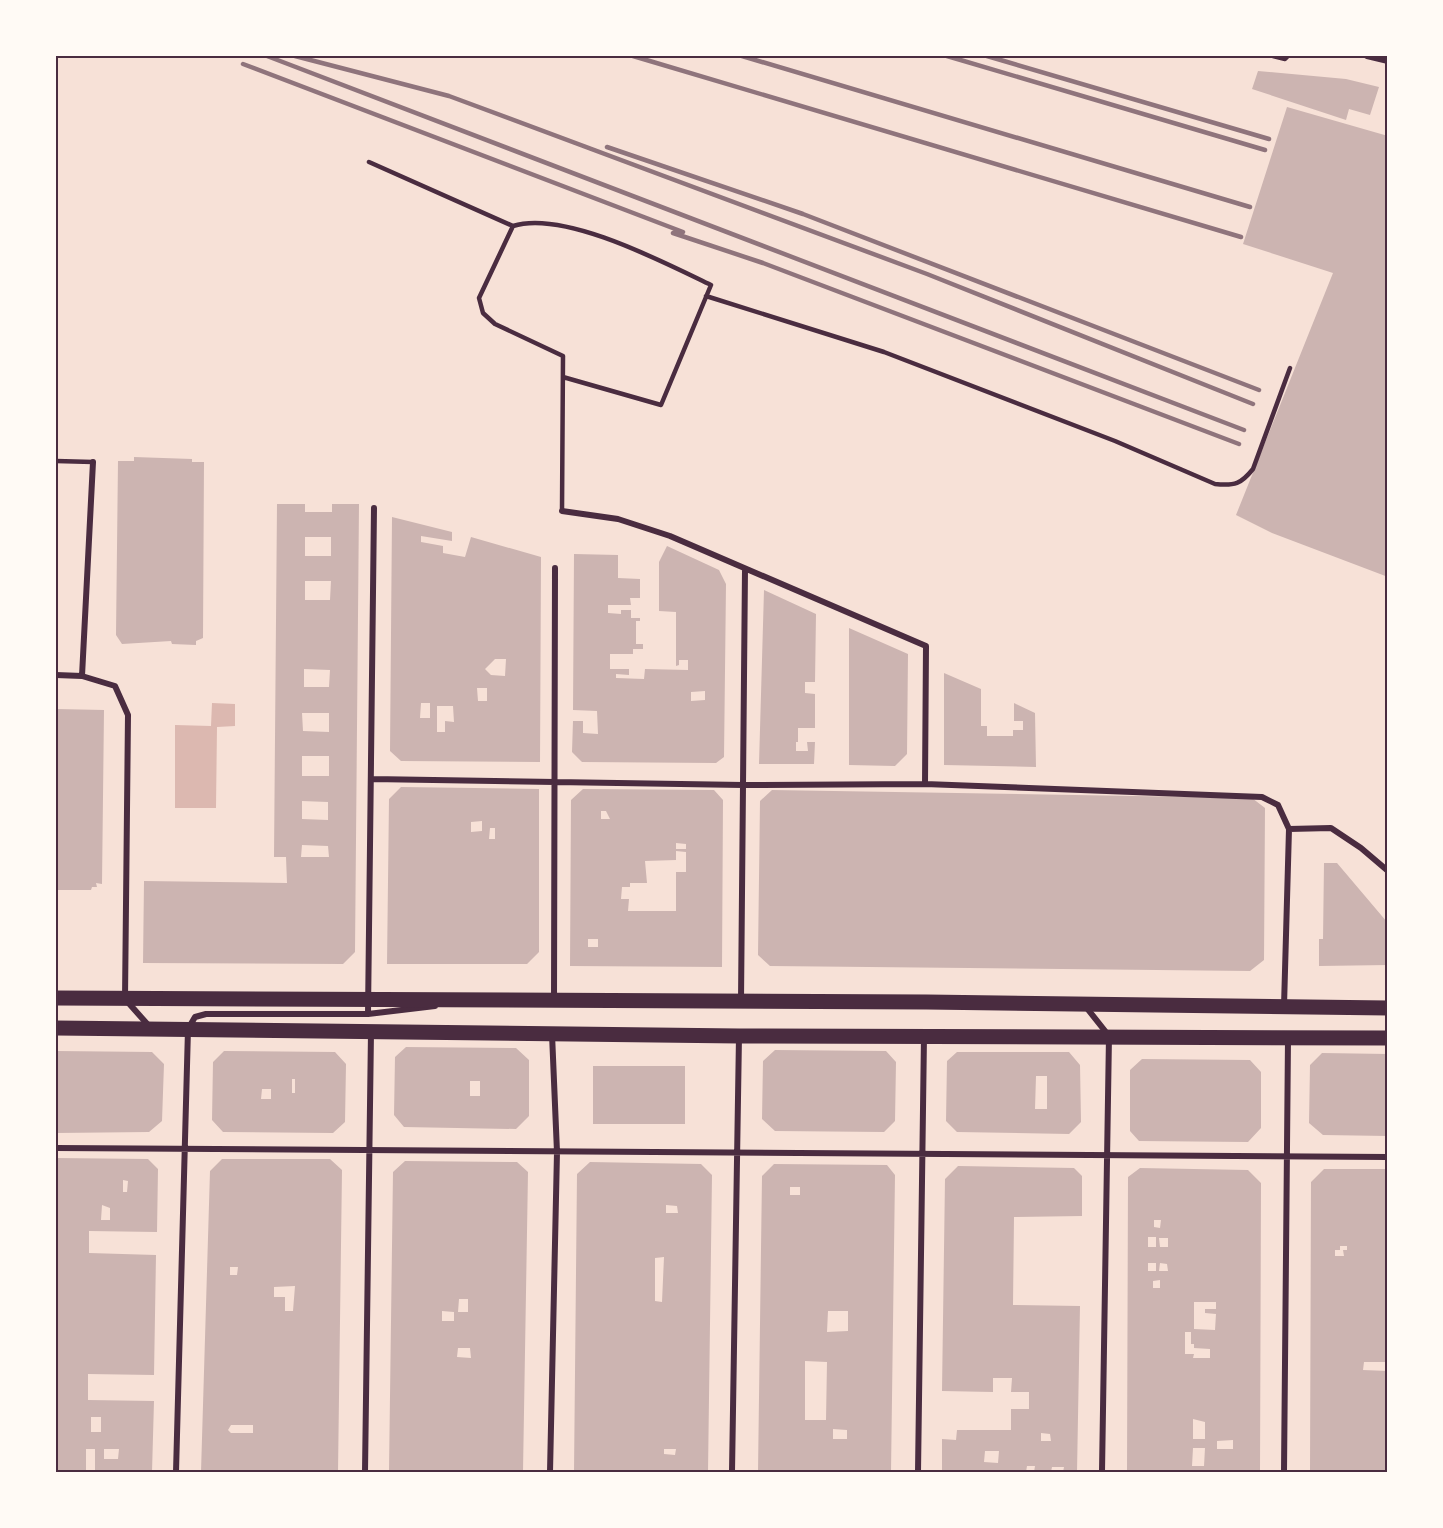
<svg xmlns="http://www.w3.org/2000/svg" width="1443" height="1528" font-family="'Noto Sans',sans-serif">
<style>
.water{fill:#dcb8b0}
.building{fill:#ccb4b1;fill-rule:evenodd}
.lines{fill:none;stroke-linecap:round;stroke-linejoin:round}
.service{stroke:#4a2c40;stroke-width:4.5}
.minor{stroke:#4a2c40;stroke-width:6}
.primary{stroke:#4a2c40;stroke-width:15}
.rail{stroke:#8f747c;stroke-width:4.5}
.neatline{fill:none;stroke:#4a2c40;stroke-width:2}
</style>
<rect width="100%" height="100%" fill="#f7e1d7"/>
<!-- water -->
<path class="water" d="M212,703L235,704V726L217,727L216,808H175V725L211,726Z"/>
<!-- building -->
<path class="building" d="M1258,71L1346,79L1379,87L1370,115L1349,109L1346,120L1252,89Z
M1287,107L1388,136V577L1272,533L1236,515L1333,273L1243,244Z
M134,457L192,459V462H204L203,638L196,641V645L172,644L171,641L122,644L116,635L118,461H134Z
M277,504H305V512H332V504H359L355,952L343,964L143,963L144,881L287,883L286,857H274ZM305,537H331V556H305ZM305,581H331L330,600H305ZM304,669L330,670L329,687H304ZM302,713H329V732L303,731ZM302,756H329V776H302ZM302,801L328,802V820L302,819ZM302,845L328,846L329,857H301Z
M392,517L452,532V541L421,536V542L443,546V553L465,557L471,537L541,557L540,762L401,761L390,751ZM495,659H506L505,676L491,675L485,669ZM477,688H487V701H478ZM421,703H430V718H420ZM437,706H453L454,722L445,721V732H437Z
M667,546L719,570L726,584L724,757L716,763L582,762L572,752L573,721H583V733L598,734L597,711L573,710L574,554L618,555V578L640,579V598H630L631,605H608V613L621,614V610H631V618H640V621H636V644H643V649H633V654H610V669H629V675L616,674V678L644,679L645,669L688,670V660H679V665L676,666V612L659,611V562ZM705,691V700L691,701V692Z
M764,590L816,614L815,682H805V693L815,694V728H798V742H796V751H808L807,742H815L814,764H759Z
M849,628L908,654L907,754L895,766L849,765Z
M944,673L981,689V726H987V736H1013V730H1023V721H1014V703L1035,713L1036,767L944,765Z
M56,709L104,710L102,884L96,883L97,887H92L91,890H56Z
M401,787L539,789V952L527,964H387L389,799ZM482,821V831L471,832V822ZM490,828H495V839H489Z
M583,789L714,790L723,800L722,967L570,966L571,800ZM601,811H606L610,819H601ZM676,843L686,844V849H676ZM676,851L686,852V872H676V911H628L629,899H621L622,887H630V883H647L645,861L676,860ZM588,939H598V947H588Z
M772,790L1252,798L1265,808L1264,960L1250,971L770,966L758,955L760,801Z
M1324,863H1337L1387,922L1388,965L1319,966V939H1323Z
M406,1047L516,1048L529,1060V1116L516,1129L404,1127L394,1115L395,1057ZM470,1081H480V1096H470Z
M775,1050L886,1051L896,1062L895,1121L884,1132L775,1131L762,1119L763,1061Z
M56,1051L152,1052L164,1064L162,1121L149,1132L56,1133Z
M224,1051L335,1052L346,1064L345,1122L333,1133L223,1132L212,1120L213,1062ZM292,1079H295V1093H292ZM262,1089H271V1099H261Z
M957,1052H1069L1080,1065L1081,1122L1069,1134L957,1132L946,1121L947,1061ZM1036,1076H1047V1109H1035Z
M1322,1053L1388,1054V1136L1323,1135L1309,1123L1310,1065Z
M1142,1059L1250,1060L1261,1072V1128L1248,1142L1139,1141L1130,1131V1070Z
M593,1066H685V1124H593Z
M56,1158L148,1159L158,1169L157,1232L89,1231V1253L156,1255L154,1375L88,1374V1400L154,1401L152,1472H95V1449H86V1472H56ZM123,1180L128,1181L127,1192H123ZM102,1205L110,1208V1220H101ZM91,1417H101V1432H91ZM104,1449H119L118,1459H104Z
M222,1159H330L342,1170L338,1472H201L210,1171ZM230,1267H238L237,1275H230ZM295,1286L293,1311H285V1297H274V1287ZM231,1425H253V1433H231L228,1430Z
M405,1161L517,1162L528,1172L523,1472H389L393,1172ZM459,1299H468V1312H458ZM442,1311L454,1312V1321H442ZM458,1348H470L471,1358L457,1357Z
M590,1162L701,1164L712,1175L708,1472H574L577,1174ZM666,1205L677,1206L678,1213H666ZM664,1257L662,1302L655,1301V1258ZM664,1449H676L675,1455L664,1454Z
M774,1164L887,1165L895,1175L891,1472H758L762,1176ZM790,1187H800V1195H790ZM828,1311H848V1331L827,1332ZM805,1361L827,1362L826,1420H805ZM833,1429L847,1430V1439H833Z
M958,1166L1074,1168L1082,1176V1216L1014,1217L1013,1305L1080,1306L1077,1472H1063L1064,1467H1052L1051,1472H1034L1035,1466H1027L1026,1472H942V1439L956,1440L957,1430H1011V1409H1029V1392H1011L1012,1378H993V1392L942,1391L945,1179ZM1041,1433L1050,1434L1051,1441H1041ZM985,1451H999L998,1463L984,1462Z
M1140,1168L1248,1170L1261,1183L1260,1472H1127L1128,1177ZM1154,1220H1161L1160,1228L1154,1227ZM1148,1237H1156V1247H1148ZM1159,1238H1168V1247H1160ZM1148,1263H1156V1271H1148ZM1160,1263L1167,1264L1168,1271H1159ZM1160,1280V1288H1153V1281ZM1194,1302H1216V1309H1205V1313L1216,1314L1215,1330L1194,1329ZM1185,1332H1191V1344H1194V1348L1210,1349V1358H1193L1194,1354H1185ZM1193,1419L1205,1422V1439H1193ZM1233,1440V1449H1217V1441ZM1193,1448H1205L1204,1466H1192Z
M1324,1169H1388V1362H1364L1363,1370L1388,1371V1472H1310L1311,1182ZM1340,1246H1347V1250H1343L1344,1256H1335V1250H1340Z"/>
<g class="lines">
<!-- service -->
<path class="service" d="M1273,56L1285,59L1288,56
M369,162L513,226
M706,296L884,352L1115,441L1215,484C1235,486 1241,484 1253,469L1290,368
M56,461L93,462
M562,511L563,356L495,324L483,313L479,298L513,226C564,210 663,262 711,285L661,405L563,377"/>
<!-- minor -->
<path class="minor" d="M1367,56L1388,61
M562,511L618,519L670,536L926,646L925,784
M56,675L82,676L115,686L128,715L125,999L149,1026
M82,676L93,462
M372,779L743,785L925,784L1262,797L1278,805L1289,829L1284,1006
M1289,829L1331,828L1361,848L1388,871
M554,999L555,568
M741,1001L745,569
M1086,1007L1109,1036L1102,1472
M368,1014L374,508
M56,1148L1388,1157
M176,1472L188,1029L195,1017L206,1014H368L435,1006
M365,1472L371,1032
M550,1472L557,1152L552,1034
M732,1472L739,1036
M918,1472L924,1036
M1284,1472L1288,1039"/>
<!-- primary -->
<path class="primary" d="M56,998L927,1002L1388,1008
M56,1028L739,1036L1388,1038"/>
<!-- rail -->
<path class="rail" d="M267,56L1244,430
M295,56L449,96L927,274L1253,404
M633,56L1241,237
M742,56L1250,207
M947,56L1265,150
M987,56L1269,139
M243,64L683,232
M607,147L803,214L1259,390
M673,233L763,263L1239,444"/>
</g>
<!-- border -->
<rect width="1443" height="1528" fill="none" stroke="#fffaf5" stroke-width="114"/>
<rect x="57" y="57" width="1329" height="1414" class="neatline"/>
</svg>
